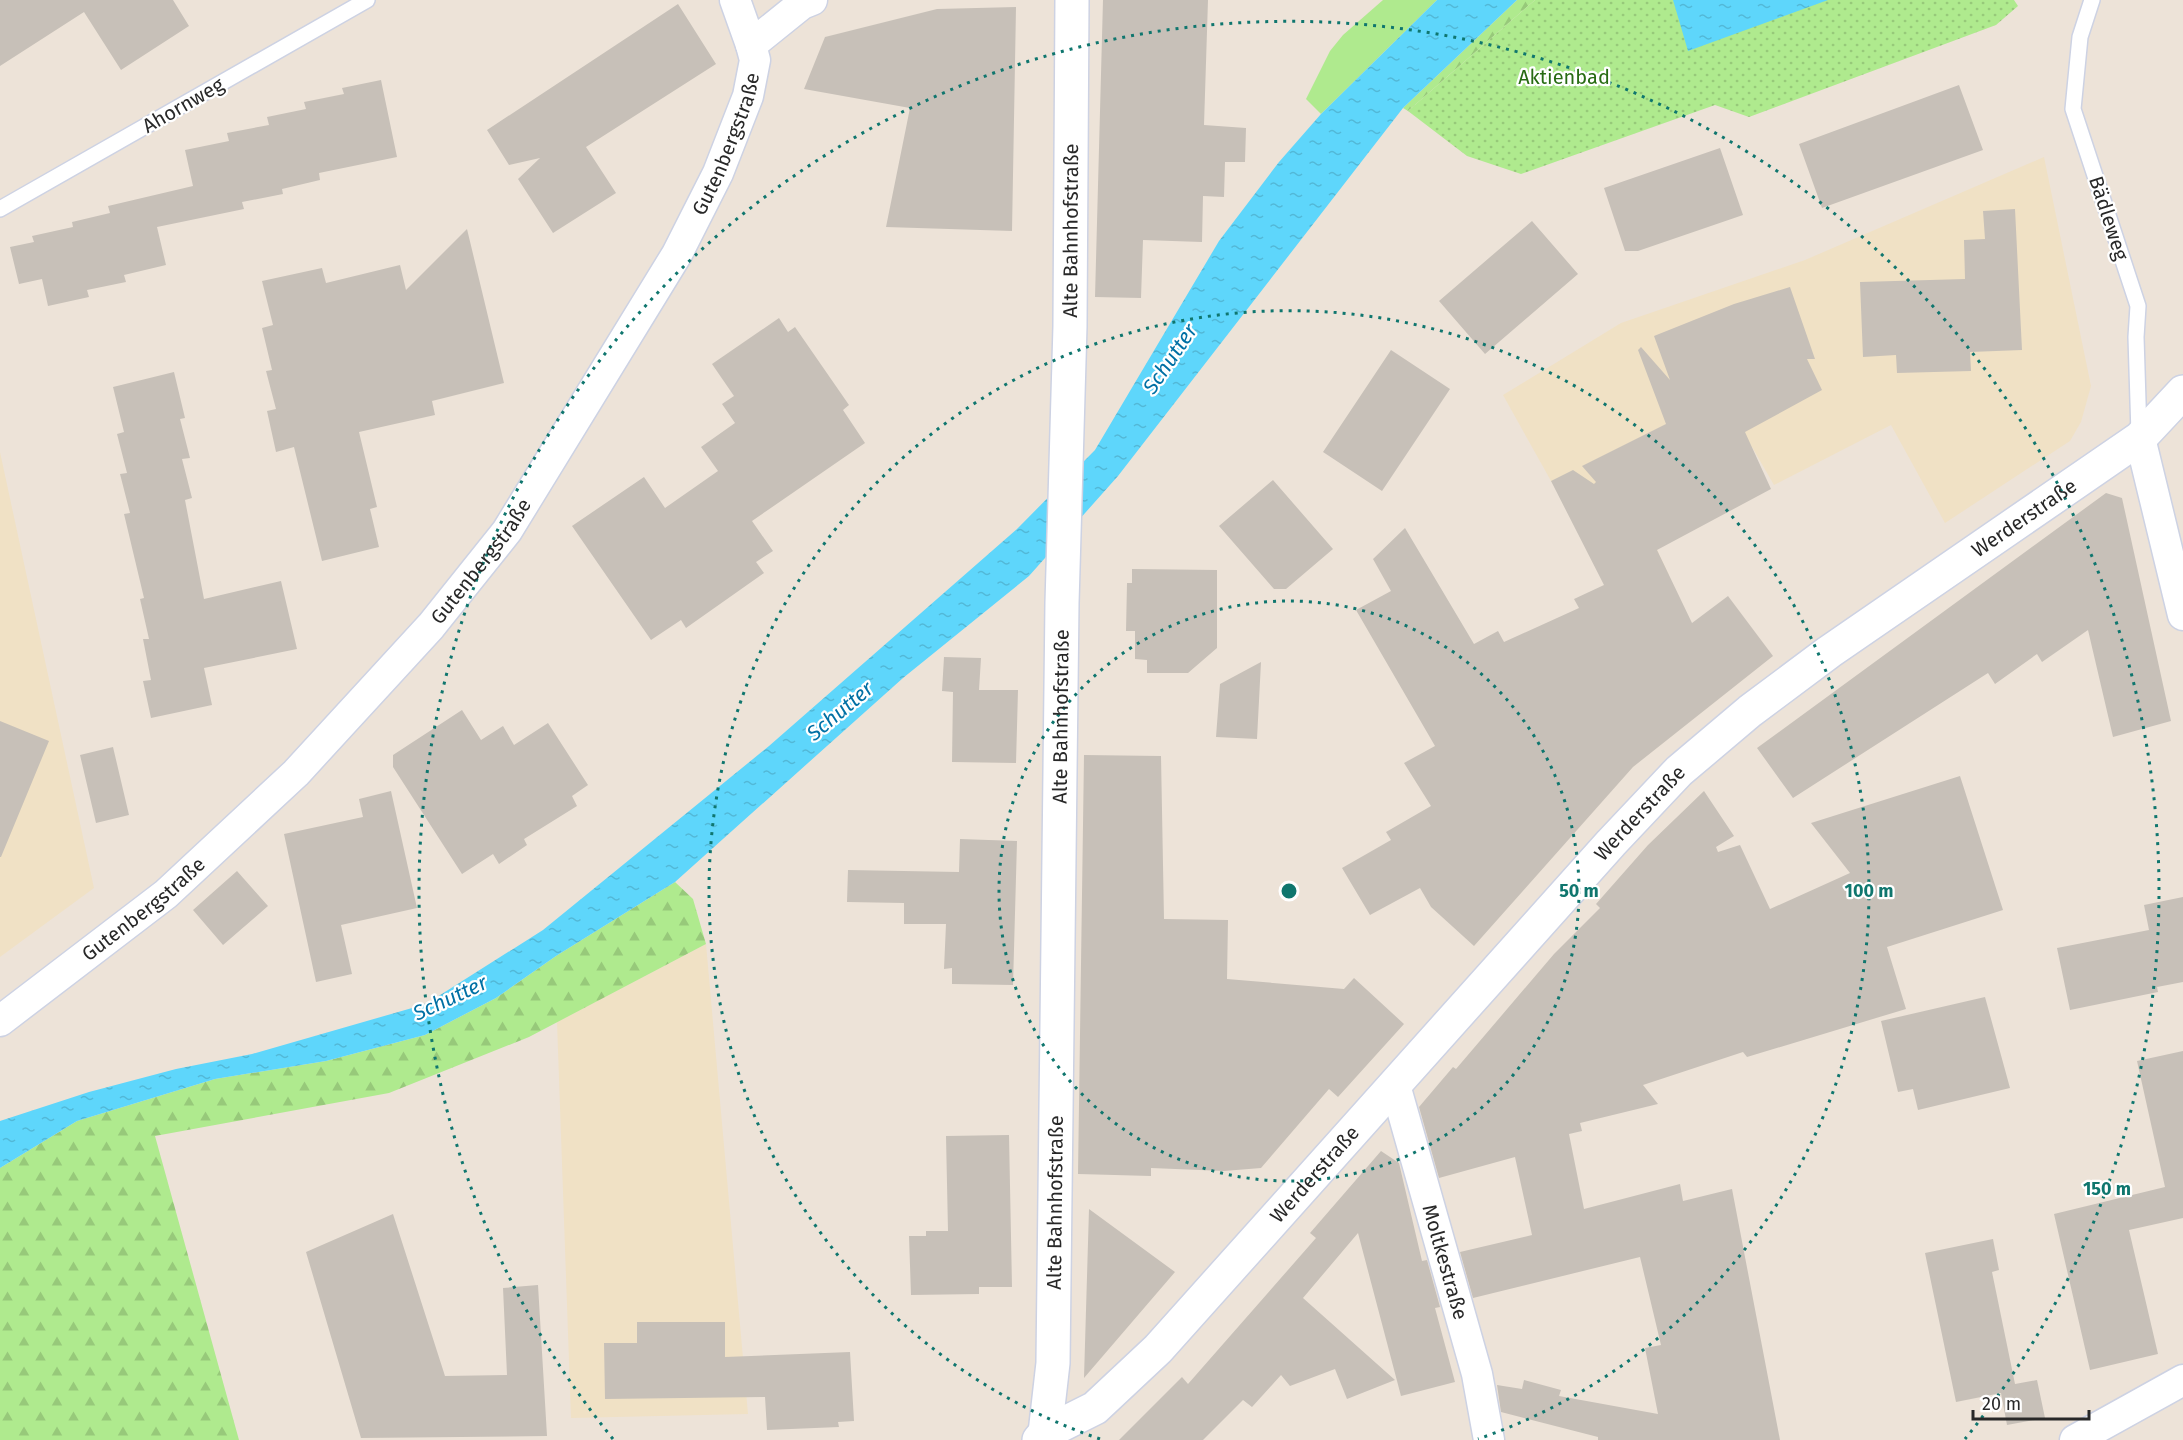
<svg xmlns="http://www.w3.org/2000/svg" width="2183" height="1440" font-family="'Fira Sans',sans-serif">
<style>
.education{fill:#f0e1c5}
.grass{fill:#afea8e}
.forest{fill:url(#forest-firs)}
.park{fill:url(#park-dots)}
.water{fill:url(#water-ripples)}
.building{fill:#c7c0b8}
.lines{fill:none;stroke-linecap:round;stroke-linejoin:round}
.service-casing{stroke:#cdd2e3;stroke-width:18}
.minor-casing{stroke:#cdd2e3;stroke-width:33}
.tertiary-casing{stroke:#cdd2e3;stroke-width:36}
.service{stroke:#fff;stroke-width:15}
.minor{stroke:#fff;stroke-width:30}
.tertiary{stroke:#fff;stroke-width:33}
.ring{fill:none;stroke:#0f766e;stroke-width:3;stroke-dasharray:3 6}
.labels{text-anchor:middle;dominant-baseline:central;stroke-width:4.5;stroke-linejoin:round;paint-order:stroke}
.park-label{font-size:20px;fill:#276b12;stroke:#fff}
.street-label{font-size:20px;fill:#282828;stroke:#fff}
.water-label{font-size:21px;font-style:italic;fill:#0070a4;stroke:#fff}
.centre{fill:#0f766e;stroke:#fff;stroke-width:3}
.ring-label{font-size:18px;text-anchor:middle;font-weight:bold;fill:#0f766e;stroke:#fff;stroke-width:4.5;stroke-linejoin:round;paint-order:stroke}
</style>
<defs>
<pattern id="forest-firs" width="22" height="20" patternUnits="userSpaceOnUse" patternTransform="scale(1.5)"><rect width="22" height="20" fill="#afea8e"/><path d="M5 1l3.5 6h-7zM16 11l3.5 6h-7z" fill="#97c97a"/></pattern>
<pattern id="park-dots" width="8" height="8" patternUnits="userSpaceOnUse" patternTransform="scale(1.5)"><rect width="8" height="8" fill="#afea8e"/><path d="M2 2h.1M6 6h.1" fill="none" stroke="#97c97a" stroke-width="1.8" stroke-linecap="round"/></pattern>
<pattern id="water-ripples" width="26" height="14" patternUnits="userSpaceOnUse" patternTransform="scale(1.5)"><rect width="26" height="14" fill="#5ed6fb"/><path d="M2 4q2-2 4 0t4 0M15 11q2-2 4 0t4 0" fill="none" stroke="#52b8d7"/></pattern>
</defs>
<rect width="100%" height="100%" fill="#ede3d8"/>
<!-- education -->
<path class="education" d="M2044,157L2091,386L2081,422L2070,441L1945,523L1891,425L1774,485L1752,447L1732,457L1657,550L1669,575L1654,584L1551,481L1503,395L1621,323L1805,260Z
M0,452L94,888L0,957Z
M706,944L748,1414L571,1418L557,1022Z"/>
<!-- grass -->
<path class="grass" d="M1383,0H1437L1321,114L1306,99L1330,51L1343,35Z"/>
<!-- forest -->
<path class="forest" d="M1517,0H1535L1408,111L1403,108Z
M675,882L693,899L706,944L529,1037L389,1093L155,1136L239,1440H0V1168L77,1121L215,1079L326,1061L425,1035L496,998L556,956Z"/>
<!-- park -->
<path class="park" d="M1535,0H2014L2018,6L1996,25L1749,117L1715,105L1521,174L1467,156L1408,111Z"/>
<!-- water -->
<path class="water" d="M1437,0H1517L1403,108L1118,476L1029,576L903,678L675,882L556,956L496,998L425,1035L326,1061L215,1079L77,1121L0,1168V1121L89,1092L176,1069L252,1054L426,1004L543,930L769,746L1017,529L1095,450L1219,241L1279,162L1321,114Z
M1673,0H1828L1688,51Z"/>
<!-- building -->
<path class="building" d="M0,0H173L189,26L121,70L84,12L0,66Z
M1103,0H1208L1204,125L1246,128L1245,162H1225L1224,197L1203,196L1202,242L1143,240L1141,298L1095,297Z
M678,4L716,64L586,147L616,193L553,233L518,179L540,158L509,165L487,130Z
M1016,7L1012,231L886,227L910,108L804,89L825,37L937,9Z
M381,80L397,157L319,173L320,180L282,189L283,194L242,202L244,209L157,227L166,265L124,275L126,282L87,290L89,297L48,306L42,279L19,284L10,247L34,242L32,236L73,227L72,222L110,213L108,206L193,186L185,150L229,141L227,133L269,125L267,117L306,109L304,102L344,94L342,88Z
M1959,85L1983,150L1822,208L1799,144Z
M1720,148L1743,215L1638,251H1625L1604,188Z
M2015,209L2022,350L1970,352L1971,371L1897,373L1896,355L1863,357L1860,282L1965,279L1964,240L1985,239L1983,211Z
M1532,221L1578,274L1485,354L1439,301Z
M467,229L504,383L432,401L435,415L359,432L377,507L370,509L379,547L322,561L294,447L276,452L267,411L276,409L266,371L272,370L262,328L273,325L262,281L322,268L326,283L400,265L406,290Z
M1790,287L1815,359H1807L1822,390L1745,432L1771,489L1657,550L1692,623L1728,596L1773,656L1633,767L1474,946L1431,907L1420,888L1370,915L1342,868L1391,840L1386,832L1431,806L1404,763L1435,746L1356,610L1391,591L1373,559L1405,528L1474,644L1498,631L1504,642L1579,608L1574,599L1604,585L1551,481L1573,470L1594,484L1596,482L1582,466L1666,424L1638,350L1641,347L1670,380L1654,336L1734,304Z
M779,318L788,332L795,327L849,405L843,410L865,443L752,521L773,551L756,562L764,573L686,628L681,620L651,640L572,526L644,477L665,508L718,471L701,447L735,423L722,404L734,396L712,364Z
M1391,350L1450,389L1382,491L1323,452Z
M174,372L185,418L180,419L190,458L182,459L192,498L185,500L204,599L281,581L297,649L204,668L212,705L151,718L143,681L151,680L143,639H149L140,599L144,598L124,514L130,513L120,474L127,473L117,434L124,432L113,387Z
M1273,480L1333,549L1286,589H1274L1219,526Z
M2106,493L2122,498L2171,721L2113,737L2088,630L2042,662L2037,654L1995,684L1988,673L1793,798L1757,748Z
M1132,569L1217,570V648L1188,673H1147V660L1135,659V631H1126L1127,583H1132Z
M944,657L981,658L979,690H1018L1016,763L952,762L953,692L942,691Z
M1261,662L1257,739L1216,737L1220,684Z
M462,710L481,740L503,726L514,745L548,723L588,785L572,796L577,806L524,839L527,845L499,864L493,854L462,874L393,767V755Z
M0,721L49,741L1,857H0Z
M113,747L129,815L96,823L80,755Z
M1084,755L1161,756L1164,919L1228,920L1227,979L1344,989L1354,978L1404,1024L1338,1097L1329,1089L1261,1168L1224,1171L1151,1168V1176L1078,1174Z
M1960,776L2003,910L1887,947L1906,1009L1747,1057L1743,1052L1643,1085L1658,1104L1580,1123L1582,1131L1569,1134L1584,1209L1680,1184L1683,1201L1732,1189L1780,1440H1598V1437L1501,1412L1497,1385L1522,1389L1524,1380L1561,1390L1559,1396L1658,1414L1645,1348L1661,1345L1640,1257L1473,1298L1460,1252L1532,1235L1515,1157L1439,1178L1419,1107L1453,1067L1456,1069L1554,954L1600,908L1596,904L1648,845L1704,791L1734,836L1716,847L1718,852L1740,845L1770,909L1850,873L1811,823Z
M391,791L417,908L341,925L352,974L316,982L284,834L363,817L359,799Z
M960,839L1017,841L1013,985L952,984V968L944,969L946,924H904V903L847,902L848,870L959,872Z
M237,871L268,906L223,945L193,910Z
M2183,897V982L2157,987L2158,992L2070,1010L2057,948L2149,930L2144,905Z
M1985,997L2010,1088L1918,1110L1913,1089L1898,1092L1881,1021Z
M2183,1051V1218L2129,1230L2158,1354L2090,1370L2054,1214L2165,1187L2137,1061Z
M1009,1135L1012,1287H979V1294L911,1295L909,1236H926V1231H948L946,1136Z
M1381,1151L1399,1163L1422,1261L1427,1260L1440,1307L1435,1308L1455,1382L1401,1396L1358,1233L1303,1298L1395,1380L1347,1399L1335,1369L1290,1386L1281,1375L1252,1407L1243,1400L1203,1440H1119L1182,1377L1188,1384L1316,1238L1310,1233Z
M1089,1209L1175,1272L1084,1378Z
M393,1214L445,1376L507,1375L503,1288L538,1285L547,1436L361,1438L306,1252Z
M1993,1239L1999,1270L1992,1272L2015,1384L2037,1380L2045,1418L2007,1425L2001,1393L1956,1402L1925,1253Z
M637,1322H725V1357L850,1352L854,1421L838,1422L839,1427L767,1430L765,1397L605,1399L604,1343H637Z"/>
<g class="lines">
<!-- service casing -->
<g class="service-casing">
<path id="service" d="M2092,0L2080,37L2073,109L2138,306L2136,337L2139,434
M0,209L367,0"/>
</g>
<!-- minor casing -->
<g class="minor-casing">
<g id="minor">
<path d="M735,0L751,45"/>
<path d="M2140,438L2183,615"/>
<path id="s1" d="M0,1021L166,894L296,773L431,626L507,531L677,254L718,173L748,96L755,60L751,45L802,4L812,0"/>
<path id="s2" d="M1395,1085L1477,1374L1489,1440"/>
<path d="M2075,1440L2183,1380"/>
</g>
</g>
<!-- tertiary casing -->
<g class="tertiary-casing">
<g id="tertiary">
<path id="s3" d="M1045,1433L1053,1363L1062,603L1070,326L1072,0"/>
<path id="s4" d="M1039,1440L1045,1433L1095,1408L1158,1349L1611,843L1679,771L1750,711L1829,652L2140,438L2183,392"/>
</g>
</g>
<!-- service -->
<use href="#service" class="service"/>
<!-- minor -->
<use href="#minor" class="minor"/>
<!-- tertiary -->
<use href="#tertiary" class="tertiary"/>
</g>
<!-- distance rings -->
<g class="ring">
<circle cx="1289" cy="891" r="290"/>
<path d="M1100 1439A580 580 0 1 1 1478 1439"/>
<path d="M613 1439A870 870 0 1 1 1965 1439"/>
</g>
<g class="labels">
<!-- park labels -->
<g class="park-label">
<text x="1564" y="77">Aktienbad</text>
</g>
<!-- street labels -->
<g class="street-label">
<text transform="translate(183 105) rotate(-30)">Ahornweg</text>
<text stroke="none"><textPath href="#s1" startOffset="1154">Gutenbergstraße</textPath></text>
<text transform="translate(2109 218) rotate(72)">Bädleweg</text>
<text stroke="none"><textPath href="#s3" startOffset="1203">Alte Bahnhofstraße</textPath></text>
<text stroke="none"><textPath href="#s4" startOffset="1358">Werderstraße</textPath></text>
<text stroke="none"><textPath href="#s1" startOffset="668">Gutenbergstraße</textPath></text>
<text stroke="none"><textPath href="#s3" startOffset="717">Alte Bahnhofstraße</textPath></text>
<text stroke="none"><textPath href="#s4" startOffset="872">Werderstraße</textPath></text>
<text stroke="none"><textPath href="#s1" startOffset="182">Gutenbergstraße</textPath></text>
<text stroke="none"><textPath href="#s4" startOffset="386">Werderstraße</textPath></text>
<text stroke="none"><textPath href="#s3" startOffset="231">Alte Bahnhofstraße</textPath></text>
<text stroke="none"><textPath href="#s2" startOffset="184">Moltkestraße</textPath></text>
</g>
<!-- water labels -->
<g class="water-label">
<text transform="translate(1170 359) rotate(-56)">Schutter</text>
<text transform="translate(840 711) rotate(-40)">Schutter</text>
<text transform="translate(450 998) rotate(-25)">Schutter</text>
</g>
</g>
<circle cx="1289" cy="891" r="9" class="centre"/>
<g class="ring-label">
<text x="1579" y="897">50 m</text>
<text x="1869" y="897">100 m</text>
<text x="2107" y="1195">150 m</text>
</g>
<!-- scale -->
<path d="M1973 1410v9h116v-9" fill="none" stroke="#282828" stroke-width="3"/>
<text x="1982" y="1410" font-size="18" fill="#282828" stroke="#ffffff" stroke-width="4.5" paint-order="stroke">20 m</text>
</svg>
